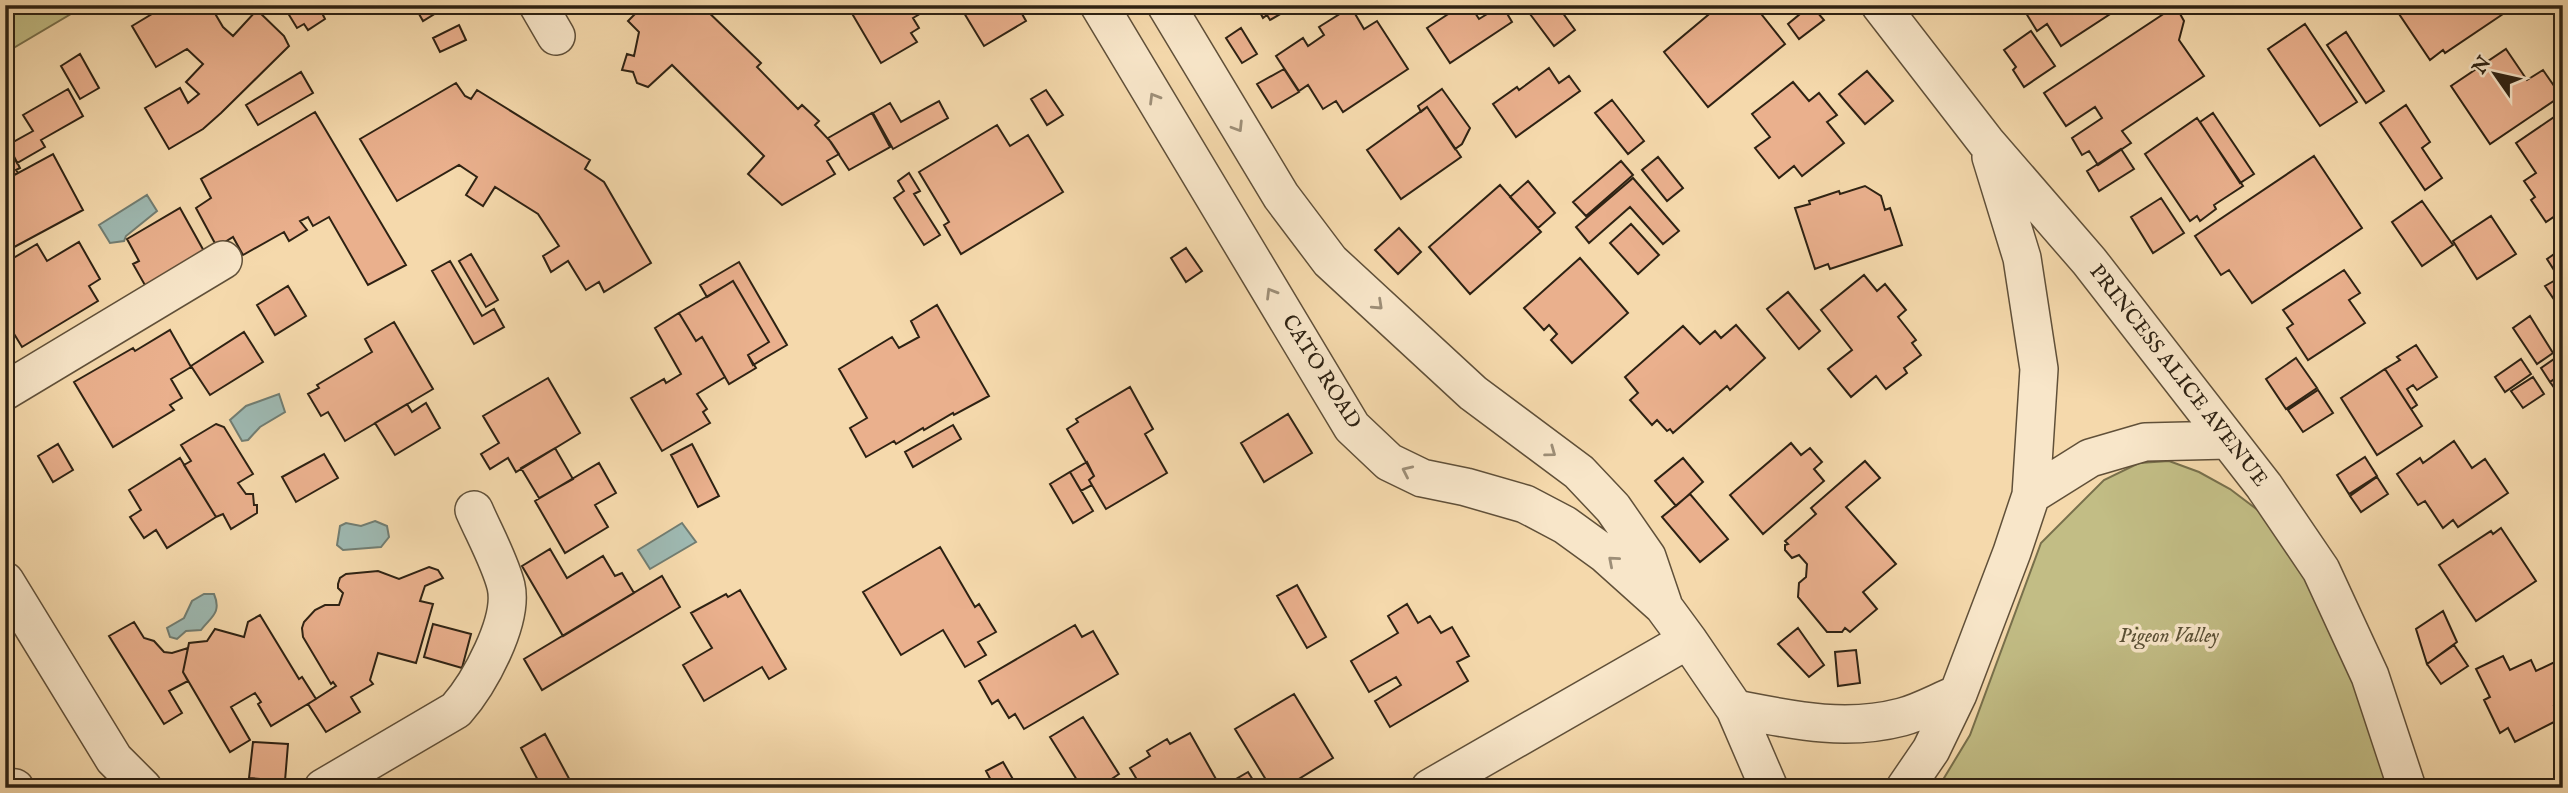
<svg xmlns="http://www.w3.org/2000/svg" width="2568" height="793" font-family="'IM FELL English',serif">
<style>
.green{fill:#c2bd85;stroke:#78704c;stroke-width:2}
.water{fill:#9eb9b2;stroke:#717d72;stroke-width:2}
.building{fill:#eab08d;stroke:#2e2213;stroke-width:2}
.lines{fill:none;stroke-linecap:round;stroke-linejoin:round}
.minor-casing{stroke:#605039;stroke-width:40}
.minor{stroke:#f8e6c9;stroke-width:37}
.oneway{stroke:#9d8e77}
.labels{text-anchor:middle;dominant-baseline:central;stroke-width:7;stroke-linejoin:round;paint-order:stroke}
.street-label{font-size:21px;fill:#2e2213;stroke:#f8e6c9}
.park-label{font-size:21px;font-style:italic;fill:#5a5035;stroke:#f8e6c9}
</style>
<rect width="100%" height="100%" fill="#f5d9ac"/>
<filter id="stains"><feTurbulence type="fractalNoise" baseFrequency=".00286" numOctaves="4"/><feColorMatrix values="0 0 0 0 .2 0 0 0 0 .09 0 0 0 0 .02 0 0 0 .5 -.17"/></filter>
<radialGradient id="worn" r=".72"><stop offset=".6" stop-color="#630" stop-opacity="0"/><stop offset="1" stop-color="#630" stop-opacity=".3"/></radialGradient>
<!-- green -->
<path class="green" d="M5,5H86L5,53Z
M2169,461L2199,472L2230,489L2267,517L2308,568L2395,788H1938L1970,735L2041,543L2104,480L2139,463Z"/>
<!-- water -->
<path class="water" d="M147,195L157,211L126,236L124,241L110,243L99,225Z
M279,394L285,412L260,427L248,440L242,441L230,420L246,406Z
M375,521L387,526L389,537L381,547L343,550L337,545L340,526L346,523L361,526Z
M682,523L696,542L650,569L638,550Z
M204,594H214C222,613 211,617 201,630L186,631L177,639L170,637L167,628L184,618L192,601Z"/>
<!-- building -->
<path class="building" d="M167,5H210L223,27L233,36L257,10L284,36L289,46L221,113L203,129L169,149L145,108L180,88L188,103L199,94L186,82L203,64L187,49L156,67L132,26Z
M283,5H335L322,13L325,19L308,30L304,24L297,28Z
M414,5H449L423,21Z
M630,5H693L697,9L701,5L761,63L757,67L798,109L802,105L819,121L815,125L831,142L839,154L827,161L835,174L782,205L748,174L764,156L672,65L648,87L637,83L633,72L622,70L627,54L634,56L639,32L628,21L637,12Z
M847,5H935L913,18L919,28L911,33L917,42L881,63Z
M965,5H1017L1026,21L984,46L961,8Z
M1256,5H1296L1270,20L1267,15L1263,18Z
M1462,5H1470L1479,19L1502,5L1512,22L1450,63L1427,28Z
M1541,5H1557L1575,30L1554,46L1530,14Z
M1720,5H1754L1785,44L1708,107L1664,52Z
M1811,5L1824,20L1799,39L1788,24Z
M2021,5H2124L2061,46L2047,24L2037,31Z
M2393,5H2502L2506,12L2445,53L2443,50L2430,60Z
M1351,7L1364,29L1377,21L1408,69L1343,112L1336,101L1323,109L1308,85L1299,91L1276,56L1303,38L1308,46L1324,35L1319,27Z
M2168,11L2179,12L2184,21L2179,40L2204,76L2122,131L2131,143L2098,165L2089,151L2082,155L2072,138L2102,118L2095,107L2066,126L2044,93Z
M2305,24L2357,102L2320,126L2268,49Z
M459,25L466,40L440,52L433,38Z
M1241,28L1257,54L1242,63L1226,38Z
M2031,31L2055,66L2024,87L2013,70L2016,67L2004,50Z
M2346,32L2384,91L2366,103L2327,45Z
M2506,49L2527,80L2543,70L2561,96L2490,144L2451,86Z
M80,54L99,88L80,99L61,66Z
M1549,68L1559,83L1569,76L1580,91L1516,137L1493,104L1517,87L1519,90Z
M1284,69L1299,92L1272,108L1257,84Z
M1867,71L1893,101L1865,124L1839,94Z
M301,72L313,93L258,125L246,105Z
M1793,82L1809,101L1819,93L1837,115L1827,122L1844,143L1802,176L1794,166L1779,178L1755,148L1770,137L1752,114Z
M456,83L465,96L471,99L477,90L590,160L585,169L604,182L651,263L604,292L599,282L586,290L568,261L551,272L543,256L559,246L538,214L495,187L483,206L466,195L477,177L459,165L397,201L360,139Z
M68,89L83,116L41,140L45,147L17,163L8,145L33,131L23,115Z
M1442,89L1470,128L1462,144L1455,149L1427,107L1421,112L1418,106Z
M1046,90L1063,115L1047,125L1031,99Z
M1612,100L1644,141L1628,154L1595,113Z
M939,101L948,118L893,149L873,113L890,103L901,122Z
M2406,105L2430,142L2422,148L2442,178L2425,190L2380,123Z
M1427,107L1461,157L1401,199L1367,150Z
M2563,111V215L2561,212L2546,222L2531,200L2535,197L2524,181L2536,173L2516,143Z
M315,112L406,265L368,285L329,217L313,226L308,217L300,221L307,230L289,241L284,232L243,255L233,237L217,247L196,208L211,198L201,179Z
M872,113L890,147L849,170L828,138Z
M2213,113L2254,174L2240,183L2200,122Z
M2197,118L2243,186L2214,205L2216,209L2200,221L2197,216L2190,221L2145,154Z
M997,125L1010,146L1028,135L1063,192L961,254L944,225L949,222L919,172Z
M8,145L20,168L16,170L18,173L5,180V147Z
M2121,149L2134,169L2099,191L2087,171Z
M53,154L83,210L5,252V180Z
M2314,156L2362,228L2252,303L2229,270L2221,275L2195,236Z
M1658,157L1683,188L1667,201L1642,170Z
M1621,161L1633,175L1586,216L1573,202Z
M909,173L920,191L914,194L940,235L924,245L894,198L904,191L898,181Z
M1633,178L1679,231L1663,244L1630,207L1589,243L1576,227Z
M1528,181L1555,213L1538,228L1510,197Z
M1500,185L1541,232L1470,294L1429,247Z
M1865,186L1881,196L1885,210L1890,208L1902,245L1830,269L1828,264L1815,269L1795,208L1810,204L1809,201L1839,191L1840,194Z
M2161,198L2184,233L2153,253L2131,217Z
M2422,201L2453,245L2422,266L2392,222Z
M180,208L205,253L146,287L133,264L139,261L127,239Z
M2491,216L2516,254L2477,279L2453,241Z
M1631,224L1659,255L1638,274L1610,243Z
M1399,228L1421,252L1398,274L1375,250Z
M79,242L100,279L89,286L98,301L22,347L5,319V263L37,244L47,261Z
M1186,248L1202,271L1186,282L1171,258Z
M2563,248V313L2545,286L2559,278L2547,259Z
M471,254L498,300L486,307L459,261Z
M1580,258L1628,313L1572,363L1551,340L1557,334L1549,325L1544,330L1524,308Z
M450,261L482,316L494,309L504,327L474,344L432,271Z
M739,262L787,345L753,365L748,355L769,342L733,281L707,297L700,285Z
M2344,270L2360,293L2349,300L2365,323L2308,360L2287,328L2293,324L2283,310Z
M1864,275L1877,291L1885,284L1906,310L1898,317L1916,340L1912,343L1921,355L1904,368L1907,373L1886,389L1876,376L1851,397L1828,369L1852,350L1821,310Z
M733,281L769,342L748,355L756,368L729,384L702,337L696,341L679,313Z
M288,286L306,316L275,335L257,305Z
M1788,292L1820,331L1799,349L1767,309Z
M937,305L989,396L954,415L953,413L924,430L923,428L896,444L894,441L866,457L850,428L867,418L839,369L892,337L899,348L919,337L911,321Z
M679,313L696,341L702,337L725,377L697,394L707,409L703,412L710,423L662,451L631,398L664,379L666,383L681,374L655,328Z
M2530,316L2553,353L2537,364L2513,328Z
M394,322L433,389L345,441L328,412L321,416L308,394L319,388L317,385L372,352L365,339Z
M1736,325L1765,358L1730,390L1727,386L1673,433L1670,429L1667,431L1657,420L1652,425L1630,400L1638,393L1625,377L1683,326L1700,344L1715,331L1721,338Z
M170,330L191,367L171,379L182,398L170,405L174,410L113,447L74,382L133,348L135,351Z
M244,332L263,362L210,395L191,366Z
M2416,345L2437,377L2417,390L2413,385L2407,389L2417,405L2411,409L2385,369L2400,360L2397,357Z
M2557,357L2563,366V373L2550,382L2541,368Z
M2296,358L2317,388L2286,409L2266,379Z
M2521,359L2531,374L2505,392L2495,377Z
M2385,369L2422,426L2377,455L2341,398Z
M2563,373V400L2550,382Z
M2533,377L2544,394L2523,408L2511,391Z
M548,378L580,433L516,472L508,458L490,469L481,454L499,443L483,416Z
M1130,387L1153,429L1145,434L1167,473L1106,509L1089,480L1094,476L1067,429L1078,422L1076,419Z
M2318,390L2333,413L2303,432L2288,410Z
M426,403L440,428L395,455L375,423L407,404L412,412Z
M1288,414L1312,453L1264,482L1241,443Z
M216,424L224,427L253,474L238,483L246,494H253L254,505H257V513L231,529L223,514L216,517L184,465L191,461L181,445Z
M953,425L961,439L913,467L905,452Z
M2454,441L2472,468L2485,459L2508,493L2458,527L2453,520L2443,528L2425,501L2418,505L2397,474L2420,458L2423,463Z
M1791,443L1801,455L1810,448L1822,462L1814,469L1824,481L1763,534L1730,495Z
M58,444L73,470L53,482L38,456Z
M692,444L719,496L698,507L671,455Z
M555,448L573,479L539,498L521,468Z
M324,454L338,478L296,502L282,477Z
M2365,457L2377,476L2349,494L2337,475Z
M180,458L216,517L167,548L156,530L144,538L130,517L141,510L129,490Z
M1683,458L1703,482L1676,506L1655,481Z
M1865,461L1880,478L1846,507L1896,564L1863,592L1877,609L1850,632L1845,628L1842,632H1827L1798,597L1799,583L1806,577L1807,564L1799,555L1792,558L1785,550V545L1788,544L1785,541L1816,514L1811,508Z
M1087,462L1094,476L1089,480L1092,485L1081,491L1070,472Z
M599,463L616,493L595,505L608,527L565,553L535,501Z
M1070,472L1093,511L1073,523L1050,484Z
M2377,477L2388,494L2361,512L2350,496Z
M1690,494L1728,539L1700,562L1662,517Z
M2501,528L2536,581L2476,621L2439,565L2491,531L2493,534Z
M940,547L975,607L979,604L996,632L978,642L986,655L965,667L943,630L901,655L863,592Z
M550,549L567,578L603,556L615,576L622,573L634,593L563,636L522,566Z
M429,567L438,570L443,578L425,586L420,601L433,604L416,663L378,653L370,680L373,684L351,697L360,712L326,732L308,704L336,686L333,682L331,684L303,637L302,628L304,622L315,610L325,605H339L343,593L338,588V584L340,578L346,574L378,571L399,579Z
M662,576L680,607L542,690L524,659Z
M1297,585L1326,637L1307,648L1277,596Z
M740,590L786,669L769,679L762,667L704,701L683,665L712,648L691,613L726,594L728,597Z
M1407,604L1418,623L1430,616L1441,633L1452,627L1469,656L1457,662L1468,681L1390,727L1375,701L1401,685L1396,677L1369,692L1351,661L1398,633L1388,616Z
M2443,611L2457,642L2427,664L2416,629Z
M260,615L299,679L302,677L316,699L271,726L258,704L261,702L255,693L231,707L250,740L230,752L183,672L189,643L207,641L215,629L244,637L248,622Z
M134,622L144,638L154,641L164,652L172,653L188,648L183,672L188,681L169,691L182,713L164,724L109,636Z
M433,624L471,634L462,668L424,657Z
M1075,625L1082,637L1093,631L1118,674L1024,729L1015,714L1009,718L998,700L992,704L979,681Z
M1798,628L1824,665L1809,677L1778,644Z
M2454,645L2468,666L2441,684L2427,664Z
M1856,650L1860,683L1838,686L1835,652Z
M2503,656L2510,670L2531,660L2536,671L2563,658V701L2554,706L2560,719L2515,742L2508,728L2500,733L2484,700L2490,697L2476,669Z
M1294,694L1333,758L1284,788H1271L1235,729Z
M1083,717L1119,774L1098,788H1082L1050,737Z
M1190,733L1221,788H1142L1130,768L1150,756L1147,751L1167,739L1170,744Z
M545,734L573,786L570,788H542L521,748Z
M253,742L288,744L285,781L249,778Z
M1003,762L1018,788H995L986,771Z
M1248,772L1258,788H1234L1231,782Z"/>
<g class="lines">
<!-- minor casing -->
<g class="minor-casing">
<path id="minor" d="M538,5L556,36
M1099,5L1352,427L1389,462L1422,478L1466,487L1525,504L1565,525L1605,554L1663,606L1688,640L1735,709L1769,788
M1166,5L1281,196L1330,261L1473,393L1579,472L1613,508L1647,557L1663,604
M1880,5L1986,142L2089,261L2264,486L2321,570L2370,676L2407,788
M5,391L223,260
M2031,495L2090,458L2145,442L2228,440
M5,581L114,759L143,788
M1735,709C1792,720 1845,732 1902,717C1921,712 1940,701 1958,694
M5,787L15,788
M323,788L456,710C479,684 514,621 506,586C500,562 484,533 474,510
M1430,788L1688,640
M1905,788L1931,750L1958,694L2012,552L2031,495L2039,369L2022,258L1991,157"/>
</g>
<!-- minor -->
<use href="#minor" class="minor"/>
</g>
<!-- one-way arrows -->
<defs><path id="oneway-chevron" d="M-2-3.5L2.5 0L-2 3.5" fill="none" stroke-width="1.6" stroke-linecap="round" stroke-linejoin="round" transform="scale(1.75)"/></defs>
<g class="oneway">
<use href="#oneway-chevron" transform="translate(1154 98) rotate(-121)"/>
<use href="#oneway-chevron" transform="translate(1238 127) rotate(58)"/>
<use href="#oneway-chevron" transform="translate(1271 293) rotate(-121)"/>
<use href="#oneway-chevron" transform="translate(1378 305) rotate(43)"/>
<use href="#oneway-chevron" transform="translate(1551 452) rotate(36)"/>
<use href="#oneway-chevron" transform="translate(1407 471) rotate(-155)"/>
<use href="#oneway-chevron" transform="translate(1613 561) rotate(-139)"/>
</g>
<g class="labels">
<!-- street labels -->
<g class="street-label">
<text transform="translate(1321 372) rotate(58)">CATO ROAD</text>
<text transform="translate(2178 376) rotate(52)">PRINCESS ALICE AVENUE</text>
</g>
<!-- park labels -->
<g class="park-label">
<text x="2169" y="636">Pigeon Valley</text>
</g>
</g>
<!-- margin -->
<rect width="2568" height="793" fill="none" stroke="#f5d9ac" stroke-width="28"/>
<rect x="7" y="7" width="2554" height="779" fill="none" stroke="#2e2213" stroke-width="3.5"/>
<rect x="14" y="14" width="2540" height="765" fill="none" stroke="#2e2213" stroke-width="2"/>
<!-- north arrow -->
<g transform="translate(2495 74) rotate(304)" stroke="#f8e6c9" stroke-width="5" paint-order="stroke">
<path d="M0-5L12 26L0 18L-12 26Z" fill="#2e2213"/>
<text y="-10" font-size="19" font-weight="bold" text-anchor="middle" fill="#2e2213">N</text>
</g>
<rect width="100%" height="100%" filter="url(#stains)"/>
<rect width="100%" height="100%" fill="url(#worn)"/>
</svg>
